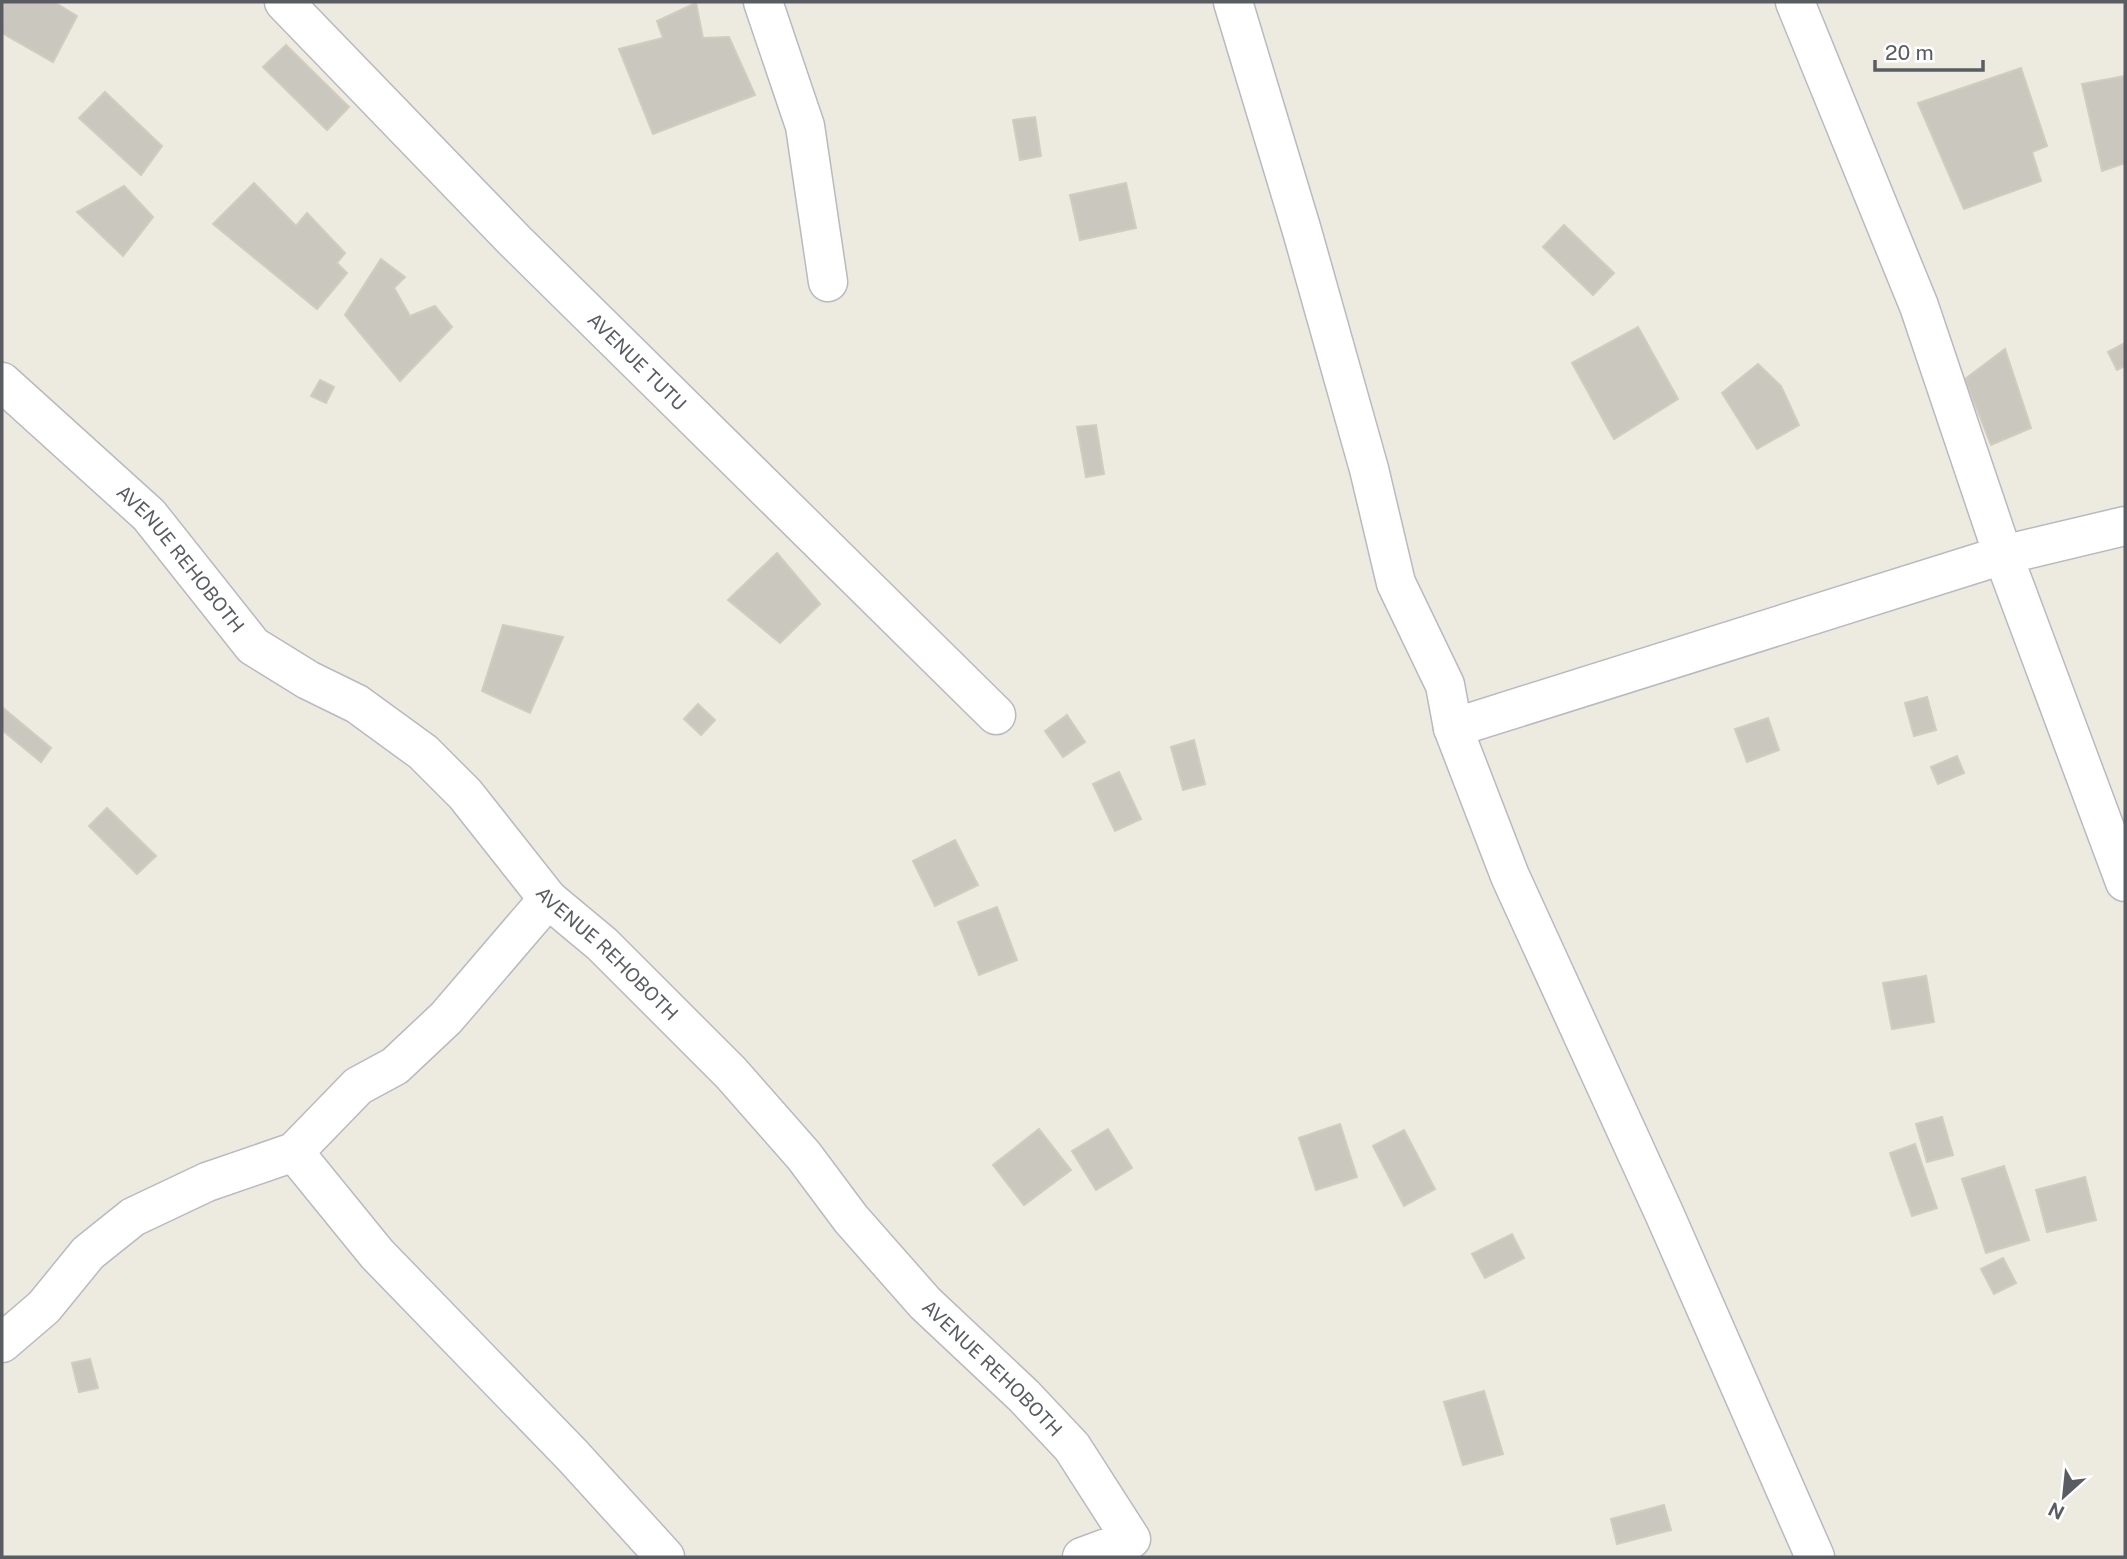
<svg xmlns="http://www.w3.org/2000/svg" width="2127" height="1559" font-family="'Public Sans',sans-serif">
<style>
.building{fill:#cac7bf;stroke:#d2ccbe;stroke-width:2}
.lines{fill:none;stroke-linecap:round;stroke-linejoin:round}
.minor-casing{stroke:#b8bac0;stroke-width:41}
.minor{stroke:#fff;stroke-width:38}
.labels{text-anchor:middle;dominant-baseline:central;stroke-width:5;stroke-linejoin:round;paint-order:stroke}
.street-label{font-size:19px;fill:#595c62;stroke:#fff}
</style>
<rect width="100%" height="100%" fill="#edeae0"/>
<!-- building -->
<path class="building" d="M4,2H54L77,16L53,62L2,33Z
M696,3L703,38L729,37L755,95L653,134L619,49L663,38L657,21Z
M286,45L349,107L327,130L263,67Z
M2021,68L2047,146L2032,152L2041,181L1964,209L1918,103Z
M2125,76V163L2102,171L2082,84Z
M105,92L162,146L141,175L79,118Z
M1035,117L1041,156L1020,160L1013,120Z
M254,183L296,226L307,213L345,253L337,263L347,273L317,309L213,224Z
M1126,183L1136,228L1080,240L1070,195Z
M124,186L153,217L123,256L77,212Z
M1564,225L1614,273L1593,295L1543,247Z
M381,259L405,277L394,288L410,316L435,306L452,327L400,381L345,315Z
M1638,327L1678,399L1614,439L1572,363Z
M2125,343V366L2117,370L2108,352Z
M2005,349L2031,428L1991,445L1965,379Z
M1758,364L1781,386L1799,425L1757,449L1722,393Z
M320,380L334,387L326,403L311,396Z
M1096,425L1104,474L1086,477L1077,427Z
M777,553L820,604L780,643L728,600Z
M503,625L563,637L530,713L482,691Z
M1927,697L1936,730L1914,736L1905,703Z
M698,704L715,720L701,735L684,719Z
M2,707L51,748L41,762L2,730Z
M1067,715L1085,742L1063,757L1045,731Z
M1768,718L1779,750L1747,762L1735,729Z
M1194,740L1205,784L1183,790L1171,747Z
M1957,756L1964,773L1938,784L1931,767Z
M1119,772L1141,819L1115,831L1093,784Z
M107,808L156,856L137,874L89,826Z
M955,840L978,885L935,906L913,861Z
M997,907L1017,960L979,975L958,922Z
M1926,976L1934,1022L1892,1029L1883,983Z
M1942,1117L1953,1155L1927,1162L1916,1124Z
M1340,1124L1357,1177L1316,1190L1299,1138Z
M1039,1129L1071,1170L1024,1205L993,1165Z
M1108,1129L1132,1168L1096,1190L1072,1151Z
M1404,1130L1435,1189L1404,1206L1373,1146Z
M1915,1144L1937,1208L1912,1216L1890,1153Z
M2004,1166L2029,1240L1986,1253L1962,1179Z
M2085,1177L2096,1220L2047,1232L2036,1190Z
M1512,1234L1524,1258L1485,1278L1472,1254Z
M2003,1258L2016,1283L1994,1294L1981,1269Z
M90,1359L98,1388L79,1392L72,1363Z
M1484,1391L1503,1454L1463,1465L1444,1402Z
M1664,1505L1671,1530L1617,1544L1611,1519Z"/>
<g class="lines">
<!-- minor casing -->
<g class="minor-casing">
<g id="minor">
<path id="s1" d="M284,2L514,240L996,715"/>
<path d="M763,2L805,126L828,282"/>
<path d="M1233,2L1302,231L1369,469L1396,583L1445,685L1453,728L1510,876L1664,1213L1815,1557"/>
<path d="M1795,2L1919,306L2003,555L2125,882"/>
<path id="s2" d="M2,382L149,515L253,646L308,680L357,704L423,752L465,794L548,899L602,944L731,1073L804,1156L851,1219L925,1303L1024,1396L1072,1447L1131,1539L1082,1557"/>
<path d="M1453,728L2003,555L2125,526"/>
<path d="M294,1152L377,1254L572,1455L665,1557"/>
<path d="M2,1343L44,1307L88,1253L133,1217L207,1182L294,1152L358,1086L395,1066L446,1018L548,899"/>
</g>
</g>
<!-- minor -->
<use href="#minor" class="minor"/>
</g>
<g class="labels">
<!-- street labels -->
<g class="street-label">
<text stroke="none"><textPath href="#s1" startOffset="504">AVENUE TUTU</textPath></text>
<text stroke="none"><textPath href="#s2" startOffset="252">AVENUE REHOBOTH</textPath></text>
<text stroke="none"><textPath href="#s2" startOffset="840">AVENUE REHOBOTH</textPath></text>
<text stroke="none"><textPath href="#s2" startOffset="1407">AVENUE REHOBOTH</textPath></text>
</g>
</g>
<!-- border -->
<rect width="2127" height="1559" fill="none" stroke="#595c62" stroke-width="7"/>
<!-- north arrow -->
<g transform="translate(2064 1496) rotate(207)" stroke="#ffffff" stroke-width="5" paint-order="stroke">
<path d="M0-5L12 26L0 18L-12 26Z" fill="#595c62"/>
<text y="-10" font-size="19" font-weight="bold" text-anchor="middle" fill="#595c62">N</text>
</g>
<!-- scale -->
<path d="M1875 60v10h108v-10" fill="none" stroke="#595c62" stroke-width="3.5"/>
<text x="1885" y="60" font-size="21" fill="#595c62" stroke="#ffffff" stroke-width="5" paint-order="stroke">20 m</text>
</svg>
